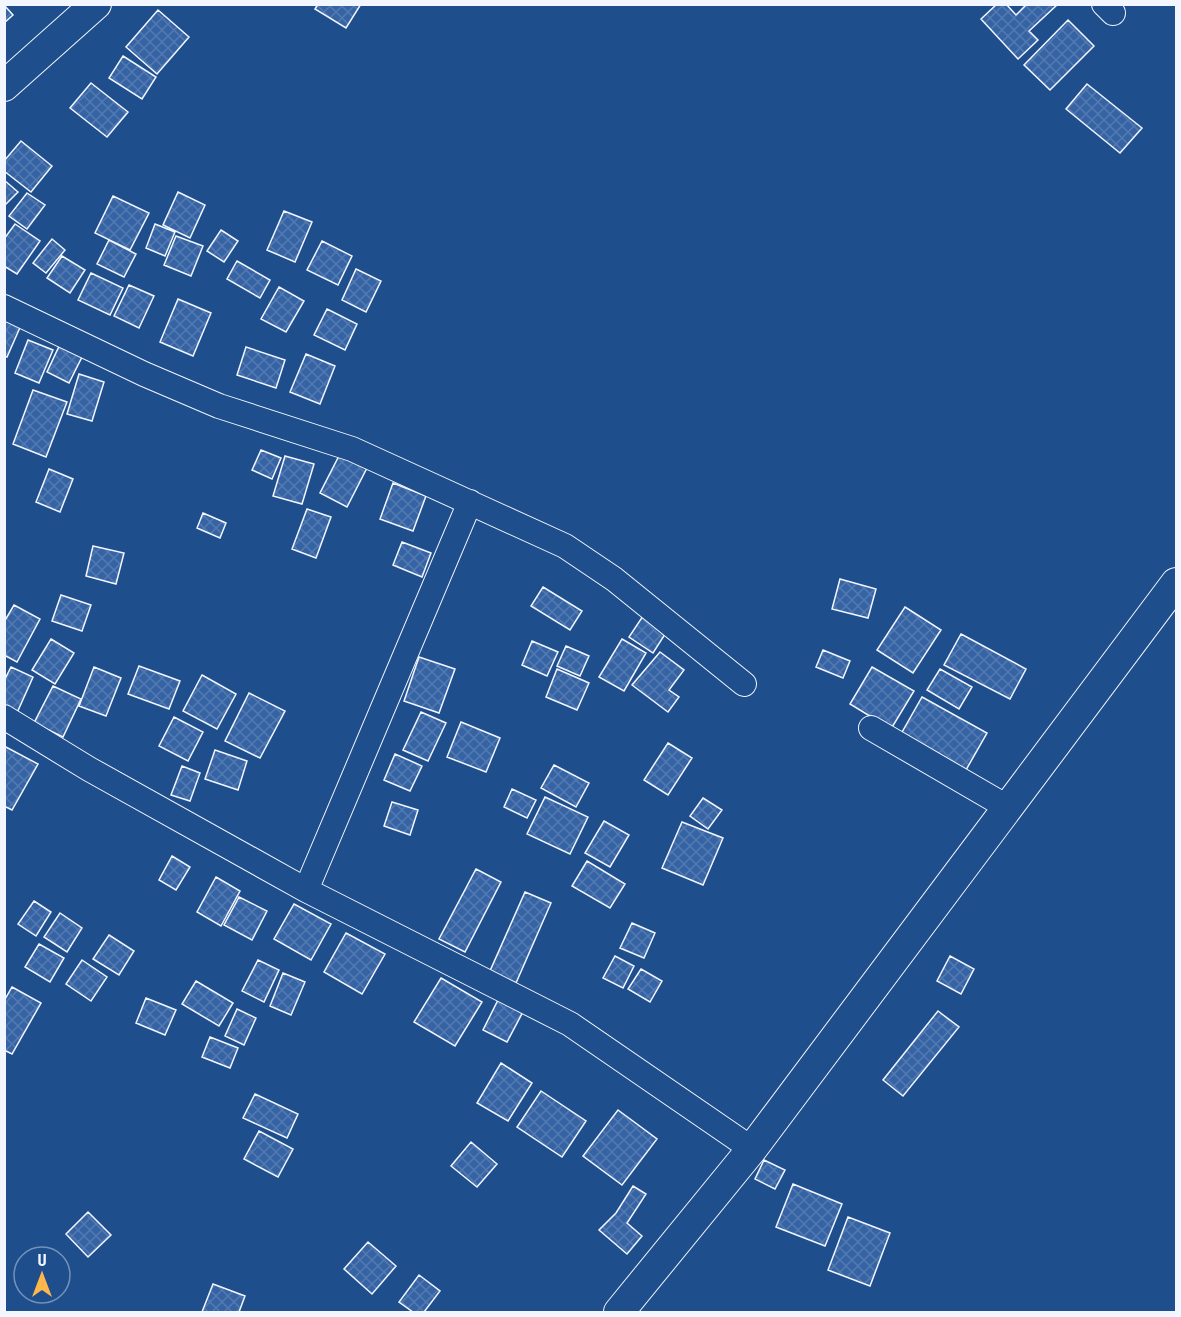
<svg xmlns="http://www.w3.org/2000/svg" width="1181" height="1317" font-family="'Roboto Condensed',sans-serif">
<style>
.building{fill:url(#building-cross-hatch);stroke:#f2f6ff;stroke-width:1.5}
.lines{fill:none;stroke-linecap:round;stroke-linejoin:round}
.minor-casing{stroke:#f2f6ff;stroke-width:26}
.tertiary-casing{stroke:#f2f6ff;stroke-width:32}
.minor{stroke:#1f4e8c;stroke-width:24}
.tertiary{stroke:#1f4e8c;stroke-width:30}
</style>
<defs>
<pattern id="building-cross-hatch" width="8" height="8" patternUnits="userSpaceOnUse" patternTransform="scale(1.5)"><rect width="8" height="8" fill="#3563a3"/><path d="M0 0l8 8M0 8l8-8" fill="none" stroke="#537ab1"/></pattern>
</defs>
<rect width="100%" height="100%" fill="#1f4e8c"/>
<!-- building -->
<path class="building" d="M318,4H361L346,28L315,9Z
M997,4H1006L1016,15L1027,4H1058L1029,31L1038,40L1018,59L981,19Z
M4,5L13,15L4,23Z
M158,10L189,37L157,74L126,47Z
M1068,20L1094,46L1050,90L1024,65Z
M123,56L156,77L142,99L109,78Z
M91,83L128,112L107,137L70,108Z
M1087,84L1142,128L1120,153L1066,109Z
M21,141L52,166L31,192L4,171V161Z
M4,180L18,192L4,206Z
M178,192L205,205L190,238L163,225Z
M27,193L45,205L27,229L9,216Z
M113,196L149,213L130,250L95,233Z
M284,211L312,222L295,262L267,250Z
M15,224L40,241L17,274L4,266V239Z
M155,224L175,232L165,256L146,248Z
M221,230L238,241L224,262L207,251Z
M176,236L203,246L191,276L164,265Z
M52,239L65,250L46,273L33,263Z
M109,240L136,254L124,277L97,264Z
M322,241L352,256L338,285L307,270Z
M62,256L85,270L70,293L47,278Z
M237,261L270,280L260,298L227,279Z
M356,269L381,281L366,312L342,300Z
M91,273L123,288L110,315L78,300Z
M129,285L154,296L139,328L114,316Z
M279,287L304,301L286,332L261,319Z
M178,299L211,313L193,356L160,342Z
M327,309L357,324L345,350L314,335Z
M4,315L22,323L7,357L4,356Z
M28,340L53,350L39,383L15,373Z
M62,340L85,351L69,383L47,372Z
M246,347L285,360L276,388L237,375Z
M306,354L335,366L320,404L290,392Z
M79,374L104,382L92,421L67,414Z
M33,390L67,402L46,457L13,444Z
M343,448L370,462L347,507L320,493Z
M261,450L281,458L272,479L252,470Z
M285,456L314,464L302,504L273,496Z
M49,469L73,479L60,512L36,502Z
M393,483L426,496L413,531L380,519Z
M307,509L331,517L316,558L292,549Z
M203,513L226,523L220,538L197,528Z
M402,542L431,553L422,577L393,565Z
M93,546L124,553L116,584L86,576Z
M840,579L876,589L868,618L832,609Z
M543,587L582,611L570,630L531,606Z
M61,595L91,605L82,631L52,621Z
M14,605L40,619L17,662L4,655V622Z
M905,607L941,630L913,673L877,650Z
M645,613L669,628L653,653L629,637Z
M961,634L1026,669L1010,699L944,665Z
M51,639L74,653L55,684L32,670Z
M622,639L646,653L624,691L599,677Z
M532,641L558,652L547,676L522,665Z
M566,646L589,656L580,676L557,666Z
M823,650L850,661L843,678L816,667Z
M660,652L684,670L669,690L679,697L668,712L632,685Z
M419,657L455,669L439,713L404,701Z
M139,666L180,681L169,709L128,694Z
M11,667L33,677L16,715L4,709V681Z
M94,667L121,678L106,716L79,706Z
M872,667L914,691L891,729L850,704Z
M557,669L589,683L577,710L546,697Z
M940,669L972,687L959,709L927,690Z
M202,675L236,694L217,729L183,711Z
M53,686L81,699L63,737L34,723Z
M249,693L285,711L260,758L225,741Z
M922,697L987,733L962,777L897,741Z
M421,712L446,723L428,761L403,750Z
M174,717L203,732L188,761L159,746Z
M461,722L500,738L486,772L447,757Z
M668,743L692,758L668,795L644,780Z
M4,746L38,764L12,810L4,806Z
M215,750L247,761L238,790L205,779Z
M395,754L422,766L410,791L384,780Z
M554,765L589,783L576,807L541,788Z
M182,766L200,773L190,801L171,795Z
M512,789L536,800L527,818L504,807Z
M545,797L588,817L570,854L527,834Z
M703,798L722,810L708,829L690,816Z
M392,802L418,810L410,835L384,826Z
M604,821L629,835L610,867L585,853Z
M682,822L723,838L703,885L662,868Z
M172,856L190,867L176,890L159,880Z
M587,861L625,884L610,908L572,886Z
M476,869L501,882L465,952L439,939Z
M216,877L240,891L221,926L197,912Z
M525,892L551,903L516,983L490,971Z
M239,897L267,911L252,940L224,925Z
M34,901L51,912L36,936L18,924Z
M294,904L331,924L311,960L274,939Z
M60,913L82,928L67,952L44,937Z
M632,923L655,933L644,958L620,948Z
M346,933L385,954L362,994L324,972Z
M109,935L134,951L119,975L93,959Z
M39,944L64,958L50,982L25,967Z
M615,956L634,966L623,988L603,978Z
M950,956L974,969L961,994L937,981Z
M82,960L107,977L91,1001L66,984Z
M258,960L279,970L264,1002L242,991Z
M641,969L662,981L650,1002L628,989Z
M283,973L305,982L291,1015L270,1006Z
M441,978L482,1002L455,1046L414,1022Z
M196,981L233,1003L219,1026L182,1004Z
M12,987L41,1003L12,1054L4,1050V1001Z
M500,996L525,1008L507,1042L483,1030Z
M146,998L176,1010L165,1035L136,1023Z
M237,1009L256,1018L244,1045L225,1036Z
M938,1011L959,1027L903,1096L883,1080Z
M210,1037L238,1048L230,1068L202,1057Z
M501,1063L532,1083L508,1121L477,1103Z
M541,1091L586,1121L562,1157L517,1127Z
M255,1094L298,1114L287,1138L243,1118Z
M618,1110L657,1139L622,1185L583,1156Z
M259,1131L293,1149L278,1177L244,1159Z
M471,1142L497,1164L477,1187L451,1166Z
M764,1160L785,1170L775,1189L755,1179Z
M793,1184L842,1204L825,1246L776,1227Z
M633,1186L646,1194L627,1223L642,1236L627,1254L599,1230L616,1213Z
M88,1212L111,1235L88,1257L66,1234Z
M848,1217L890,1233L870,1286L828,1270Z
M368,1242L396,1266L372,1294L344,1269Z
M419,1275L440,1291L424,1312H413L399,1302Z
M213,1284L245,1296L239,1312H202Z"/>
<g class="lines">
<!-- minor casing -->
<g class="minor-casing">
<path id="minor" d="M1104,4L1113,13
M4,307L144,374L219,406L352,449L565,546L614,579L744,684
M4,717L89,769L306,890L570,1024L752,1149
M871,728L1007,807
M306,890L470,502"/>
</g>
<!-- tertiary casing -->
<g class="tertiary-casing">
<path id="tertiary" d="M4,86L96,4
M619,1312L752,1149L1176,583"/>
</g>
<!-- minor -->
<use href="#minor" class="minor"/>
<!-- tertiary -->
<use href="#tertiary" class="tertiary"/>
</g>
<!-- border -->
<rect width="1181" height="1317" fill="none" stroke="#f2f6ff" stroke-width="12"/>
<!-- north arrow -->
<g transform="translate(42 1275)"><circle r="28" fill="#1f4e8c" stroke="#7391ba" stroke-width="1.5"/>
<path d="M0-4.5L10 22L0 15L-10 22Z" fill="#ffb74d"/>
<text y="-9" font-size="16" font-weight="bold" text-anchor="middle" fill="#f2f6ff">U</text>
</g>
</svg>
